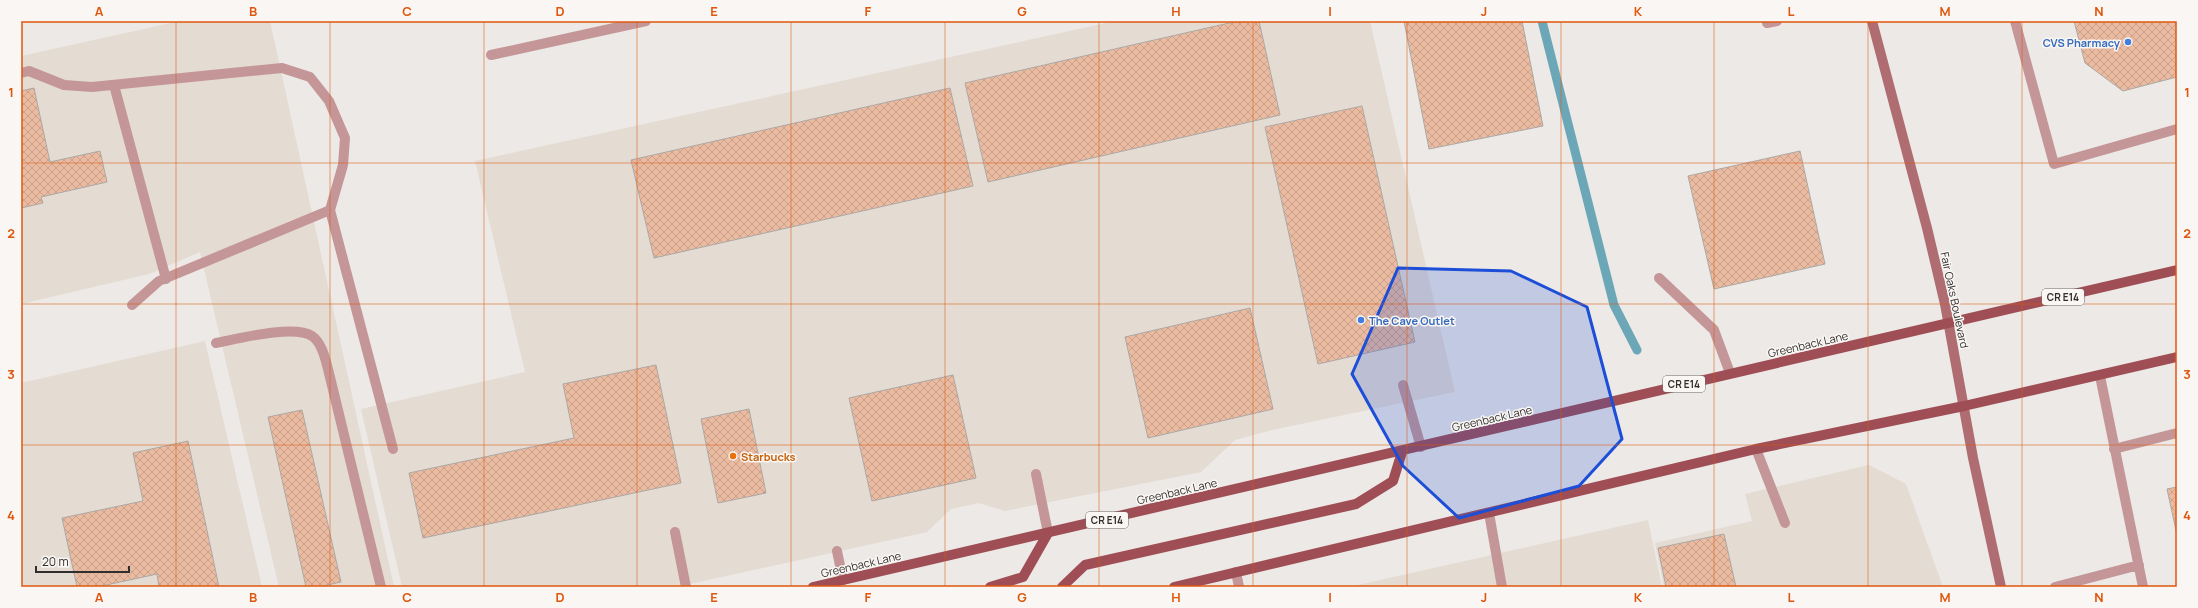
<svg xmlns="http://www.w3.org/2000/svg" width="2198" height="608" font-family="Manrope,sans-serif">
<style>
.built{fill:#e4dbd2}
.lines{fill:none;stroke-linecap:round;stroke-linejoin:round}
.stream{stroke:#6ca7b8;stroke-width:9}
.building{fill:url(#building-cross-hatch);stroke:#aca8a5}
.lane{stroke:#c59698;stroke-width:10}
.street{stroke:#c59698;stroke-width:10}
.secondary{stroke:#b06d71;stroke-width:10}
.primary{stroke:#9f4e55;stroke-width:10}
.marked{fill:#1d4ed8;fill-opacity:0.2;stroke:#1d4ed8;stroke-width:3;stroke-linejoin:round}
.grid{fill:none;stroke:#df570e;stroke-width:1;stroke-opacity:0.55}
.shop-dot{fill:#3f7fe0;stroke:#faf6f3;stroke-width:1.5}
.food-dot{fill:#e8710a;stroke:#faf6f3;stroke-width:1.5}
.labels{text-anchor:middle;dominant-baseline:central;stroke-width:3;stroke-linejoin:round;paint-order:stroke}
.shield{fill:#faf6f3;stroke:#6c6a68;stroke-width:1}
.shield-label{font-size:10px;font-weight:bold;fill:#2f2e2c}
.shop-label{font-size:11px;font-weight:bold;fill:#366cbe;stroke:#faf6f3;text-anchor:end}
.street-label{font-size:11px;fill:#2f2e2c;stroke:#faf6f3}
.food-label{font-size:11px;font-weight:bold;fill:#c56008;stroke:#faf6f3;text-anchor:start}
.neatline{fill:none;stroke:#df570e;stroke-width:1.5}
.grid-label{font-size:13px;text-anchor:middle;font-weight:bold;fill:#df570e}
</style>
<defs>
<pattern id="building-cross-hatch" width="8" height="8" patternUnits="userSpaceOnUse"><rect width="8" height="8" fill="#ebbba1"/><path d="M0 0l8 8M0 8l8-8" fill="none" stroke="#caa18b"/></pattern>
</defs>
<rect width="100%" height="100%" fill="#ece9e6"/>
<!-- built -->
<path class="built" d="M180,21H270L394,587H279L200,252L149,274L21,304V56Z
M1115,21H1370L1455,392L1272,430L1235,440L1201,472L1005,511L979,503L951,509L927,532L676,587H402L361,409L525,372L475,161Z
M205,341L262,587H21V383Z
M1869,465L1906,484L1943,587H1664L1655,543L1752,521L1745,494Z
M1648,520L1662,587H1349Z"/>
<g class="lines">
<!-- stream -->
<path class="stream" d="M1542,21L1614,305L1637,350"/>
</g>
<!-- building -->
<path class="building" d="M1238,21H1259L1280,115L988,182L965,83Z
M1404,21H1522L1543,126L1429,149Z
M2074,21H2177V77L2123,91L2085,63Z
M34,88L50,162L100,151L107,182L41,197L43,203L21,208V91Z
M950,88L973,186L654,258L631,160Z
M1362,106L1415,342L1318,364L1265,127Z
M1800,151L1825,264L1714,289L1688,176Z
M1250,308L1273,409L1148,438L1125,337Z
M656,365L681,483L423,538L409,473L574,438L563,384Z
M953,375L976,478L872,501L849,398Z
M749,409L766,493L718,503L701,419Z
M302,410L341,582L318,587H306L268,417Z
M188,441L219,587H159L157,574L97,587H77L62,518L143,501L133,453Z
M2177,487V535L2167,489Z
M1724,534L1736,587H1666L1658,548Z"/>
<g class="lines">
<!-- lane -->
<path class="lane" d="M2015,21L2054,164L2177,129
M1767,23L1777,21
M21,73L29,71L64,85L92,87L282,68L310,77L329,101L345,138L343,165L330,210L159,281L132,305
M114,85L166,279
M330,210L393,449
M1659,278L1714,330L1730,373
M216,343C237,339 294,324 312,336C322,343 325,358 328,369L381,587
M2100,376L2143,587
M1403,385L1421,447
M1756,449L1785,523
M2114,449L2177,433
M1036,474L1048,533
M1489,513L1502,587
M675,532L686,587
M837,551L843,580
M1236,572L1239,587
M2055,587L2139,565"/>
<!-- street -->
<path class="street" d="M491,55L646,21"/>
<!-- secondary -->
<path class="secondary" d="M1872,21L1927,228L1945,304L1973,458L2001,587"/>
<!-- primary -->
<path class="primary" d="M813,587L2177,270
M990,587L1023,577L1048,533
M1062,587L1085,565L1356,504L1393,481L1402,452
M1174,587L1756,449L1964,406L2177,357"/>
</g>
<!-- marked area -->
<path class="marked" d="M1398,268L1511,271L1587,307L1622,439L1579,486L1459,518L1403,466L1352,374Z"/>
<!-- grid -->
<path class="grid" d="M176,21V587M330,21V587M484,21V587M637,21V587M791,21V587M945,21V587M1099,21V587M1253,21V587M1407,21V587M1561,21V587M1714,21V587M1868,21V587M2022,21V587M21,163H2177M21,304H2177M21,445H2177"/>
<!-- markers -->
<g class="shop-dot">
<circle cx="2128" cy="42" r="4"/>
<circle cx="1361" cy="320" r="4"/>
</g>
<circle class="food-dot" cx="733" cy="456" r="4"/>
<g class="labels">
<!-- shield labels -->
<g class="shield">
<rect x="2042" y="289" width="42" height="16" rx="3"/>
<rect x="1663" y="376" width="42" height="16" rx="3"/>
<rect x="1086" y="512" width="42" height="16" rx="3"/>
</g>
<g class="shield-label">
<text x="2063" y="297">CR E14</text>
<text x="1684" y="384">CR E14</text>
<text x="1107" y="520">CR E14</text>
</g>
<!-- shop labels -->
<g class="shop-label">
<text x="2120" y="42">CVS Pharmacy</text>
<text x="1369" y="320" text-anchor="start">The Cave Outlet</text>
</g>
<!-- street labels -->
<g class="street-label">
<text transform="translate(1955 300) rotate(78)">Fair Oaks Boulevard</text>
<text transform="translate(1808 344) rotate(-13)">Greenback Lane</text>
<text transform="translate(1492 418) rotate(-13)">Greenback Lane</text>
<text transform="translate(1177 491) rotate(-13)">Greenback Lane</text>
<text transform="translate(861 564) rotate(-13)">Greenback Lane</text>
</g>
<!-- food labels -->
<g class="food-label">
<text x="741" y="456">Starbucks</text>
</g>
</g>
<!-- border -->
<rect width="2198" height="608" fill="none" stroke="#faf6f3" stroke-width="44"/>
<!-- scale -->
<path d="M36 566v6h93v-6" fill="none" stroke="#2f2e2c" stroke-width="2"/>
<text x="42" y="566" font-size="12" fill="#2f2e2c" stroke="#faf6f3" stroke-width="3" paint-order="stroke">20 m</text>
<rect x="22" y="22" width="2154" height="564" class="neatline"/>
<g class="grid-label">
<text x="99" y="16">A</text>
<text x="253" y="16">B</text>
<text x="407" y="16">C</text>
<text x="560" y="16">D</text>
<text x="714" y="16">E</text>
<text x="868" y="16">F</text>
<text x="1022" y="16">G</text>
<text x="1176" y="16">H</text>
<text x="1330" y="16">I</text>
<text x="1484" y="16">J</text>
<text x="1638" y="16">K</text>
<text x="1791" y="16">L</text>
<text x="1945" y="16">M</text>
<text x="2099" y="16">N</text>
<text x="11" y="97">1</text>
<text x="2187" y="97">1</text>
<text x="11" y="238">2</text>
<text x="2187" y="238">2</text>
<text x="11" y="379">3</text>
<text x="2187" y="379">3</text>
<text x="11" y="520">4</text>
<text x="2187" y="520">4</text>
<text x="99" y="602">A</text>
<text x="253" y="602">B</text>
<text x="407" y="602">C</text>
<text x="560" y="602">D</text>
<text x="714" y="602">E</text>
<text x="868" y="602">F</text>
<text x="1022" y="602">G</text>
<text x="1176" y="602">H</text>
<text x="1330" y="602">I</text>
<text x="1484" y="602">J</text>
<text x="1638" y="602">K</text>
<text x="1791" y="602">L</text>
<text x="1945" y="602">M</text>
<text x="2099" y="602">N</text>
</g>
</svg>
